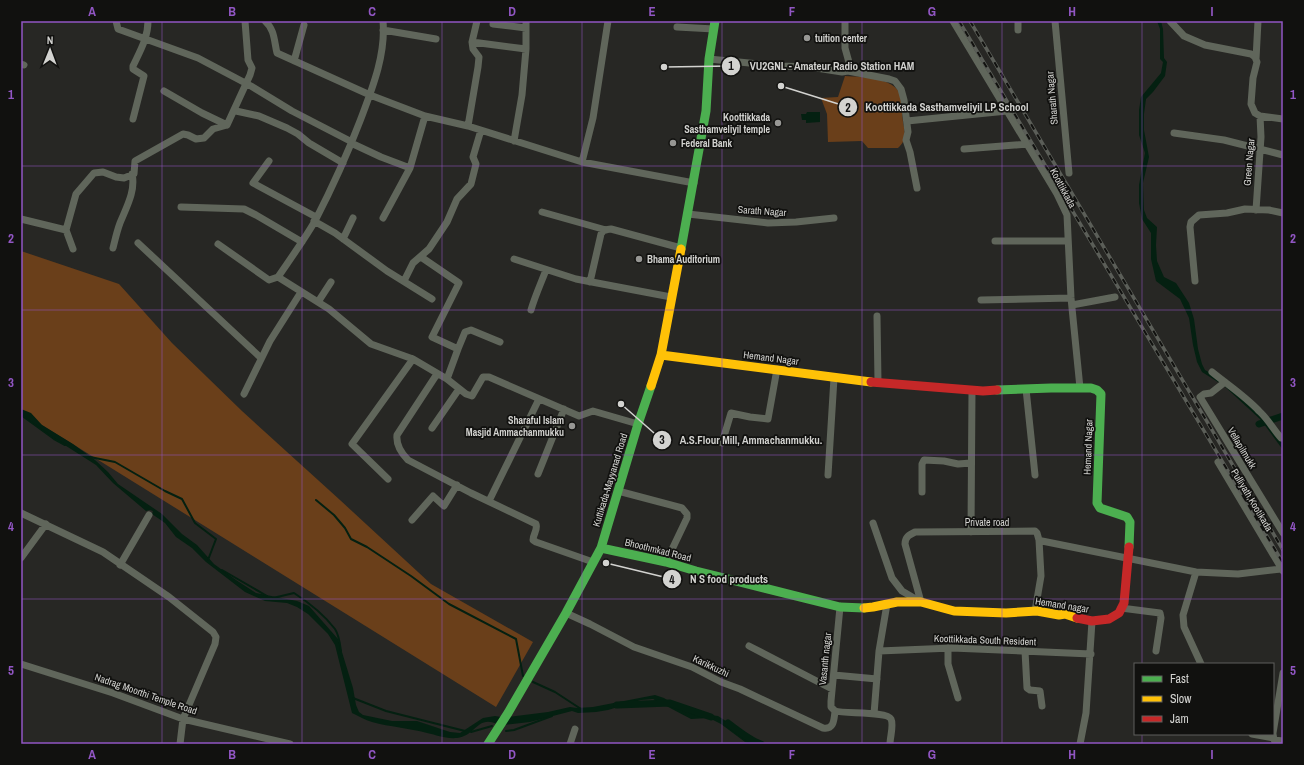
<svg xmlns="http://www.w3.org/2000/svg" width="1304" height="765" font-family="'Archivo Narrow',sans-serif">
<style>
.green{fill:#6a3f1a}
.water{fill:#042011}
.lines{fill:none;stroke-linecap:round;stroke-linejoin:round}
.stream{stroke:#042011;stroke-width:2}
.canal{stroke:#042011;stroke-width:7}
.street{stroke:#60665b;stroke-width:7}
.fast{stroke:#4caf50;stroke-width:9}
.slow{stroke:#ffc107;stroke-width:9}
.jam{stroke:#c62828;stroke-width:9}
.rail-casing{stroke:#5b5e58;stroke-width:3.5}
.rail{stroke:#11110f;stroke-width:2;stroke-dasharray:6;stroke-linecap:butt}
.grid{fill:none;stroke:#9156c3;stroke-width:1;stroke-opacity:0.55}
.poi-dot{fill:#979794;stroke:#11110f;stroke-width:1.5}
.labels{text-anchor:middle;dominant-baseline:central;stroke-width:3.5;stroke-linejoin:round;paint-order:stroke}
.poi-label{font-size:10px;font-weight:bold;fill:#d3d3d0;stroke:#11110f;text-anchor:start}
.street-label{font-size:10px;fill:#d3d3d0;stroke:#11110f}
.leader{fill:none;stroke:#d3d3d0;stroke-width:1.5}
.callout-dot{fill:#d3d3d0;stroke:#11110f;stroke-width:1.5}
.mark-label{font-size:12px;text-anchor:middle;font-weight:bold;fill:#111}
.callout-label{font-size:11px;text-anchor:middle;font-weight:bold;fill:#d3d3d0;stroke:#11110f;stroke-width:3.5;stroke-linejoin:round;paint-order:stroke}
.neatline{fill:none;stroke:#9156c3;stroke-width:1.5}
.grid-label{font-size:13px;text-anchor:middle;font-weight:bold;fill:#9156c3}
</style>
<rect width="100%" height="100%" fill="#272724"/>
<!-- green -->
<path class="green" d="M845,76C863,77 900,77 902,101C902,108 902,115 903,122C905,133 907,140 898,148H868L862,141L828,142L827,114L821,98L838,97Z
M21,251L119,284L172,343L242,411L340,500L431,584L533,642L496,707L21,412Z"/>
<!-- water -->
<path class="water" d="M1157,21H1161L1163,29L1164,58L1167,62L1165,76L1153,92L1146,99L1144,114V130L1149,157L1143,183L1144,210L1147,218L1157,227L1156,245L1157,261L1164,277L1176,283L1189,303L1194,319L1198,349L1202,364L1205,370L1212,374L1221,384L1202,372L1197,362L1193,345L1189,318L1180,299L1156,281L1151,259V233L1142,219L1139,203V185L1145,153L1139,135V110L1141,97L1161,73L1163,62L1160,59V29Z
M807,112H820V122L806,123V120H802L801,114H806Z
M1226,383L1272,428L1283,444V450L1261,420L1223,385Z
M21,409L31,413L42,425L73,444L95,460L108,472L118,484L162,514L182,534L197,545L214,564L236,580L256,593L297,601L309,606L338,639L353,688L356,705L359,712L363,715L392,721H417L450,732L460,733L483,718L495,716L501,717L497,724C477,715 476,736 457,738C445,739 437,735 427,733C409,728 390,727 372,722C365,720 359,716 352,713L335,645L328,634L308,614L297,607L287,603L265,601L245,592L206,562L192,548L176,537L165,523L152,514L153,511L150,510L146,511L113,483L96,465L41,430L21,414Z
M655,695L664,698L686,712L718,716L729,723L745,736L761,744H749L745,742L721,724L709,718L691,719L653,699L641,700L608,710L596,712L578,713L572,711L530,722L503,725L508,717L548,712L570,707L577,708L593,707Z"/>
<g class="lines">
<!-- stream -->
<path class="stream" d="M21,415L54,439L65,445
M90,457L115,462L165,491L182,499L195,523L216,539L208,560
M316,500L334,515L345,528L351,539L367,547L411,576L449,604L516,639L523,676
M222,570L267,596
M273,598L294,593C308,602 325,616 335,629C339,635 340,643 341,651
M533,682L555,692L581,709
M353,698L386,711L465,731
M506,731L514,730L552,716
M471,732L492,726"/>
<!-- canal -->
<path class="canal" d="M1259,424L1283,416
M617,705L670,703L711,717
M728,723C737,730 751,741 761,744"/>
<!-- street -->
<path class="street" d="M116,21L118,29L198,58L251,86L292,111L352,142
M265,21C275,30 274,41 277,53L370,95L425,116L468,126L582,162L694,183
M383,21C386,55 372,89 360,121C347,155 332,188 315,221C304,240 291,258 278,277L329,309L371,344L413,359L447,379L466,394L472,396L483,377H489L579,416L593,411L638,424
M953,21L1057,194L1067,215L1071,298L1080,388
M1055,21L1069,173
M1170,21L1184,36L1205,45L1251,54L1255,57L1257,62L1253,78L1251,104L1255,113L1260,116L1283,119
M493,24L526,28
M677,27L714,29
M383,30L436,39
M1018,30V21
M472,42L526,49
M709,59L780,66L810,67L842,72L848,71L850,66L845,48V21
M1256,59L1258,21
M294,61L304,25
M21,64L24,65
M848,71L889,79L895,81L901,89L904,100L908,132L906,140L910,152L917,188
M164,91L202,113L227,125
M236,111L259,116L287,128L298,134L309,143L343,163
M133,119L144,76L133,69V66C140,51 148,38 148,21
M907,121L1007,111
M468,126L478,67L479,57L473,49L472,42L477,21
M1174,133L1224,140L1283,155
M514,141L522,95L526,49V21
M351,143L381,157L410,168
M964,149L1028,144
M269,161L253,183L316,217
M582,162L593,118L608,21
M181,207L244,209L256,215L302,242
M1256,210L1261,137L1260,116
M542,212L606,230
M688,214L768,223L796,222L834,218
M383,218L410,168L425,116
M21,219L66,230
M314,221L335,233L387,271L432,299
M343,239L353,218
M995,241H1068
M138,243L261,358
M218,244L269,280L278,277
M113,248C115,240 117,231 120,223C126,208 136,191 132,174
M73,249L66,230L76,194L94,173L103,172L116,177L124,178L134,174L135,161L183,134L188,135L196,139L204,138L213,129L227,125L250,75L252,68L248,60L245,21
M421,257L459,283L432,337L458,349L447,379
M514,259L576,279L671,297
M404,281L413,263L429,249L447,222L457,199L471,184L476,164L473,157L481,130
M1195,281L1190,227L1191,222L1199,215L1227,213L1245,209L1269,210L1283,213
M590,282L601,234L604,230L611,229L681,248
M981,300L1071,298
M318,302L331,282
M1072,305L1115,297
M531,310C535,296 541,283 546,270
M877,316L878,382
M458,349L465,332L471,330L500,342
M1212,372C1228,385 1245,396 1259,411C1268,419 1273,429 1281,438L1283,437
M437,374L397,435C396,444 401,453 408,460L471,493L536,524C538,530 533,534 533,540L536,542L593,562
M1225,382L1211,393L1204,394L1200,397L1283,533
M1026,389L1035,475
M244,394L270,341L301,292
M432,428L459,389
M722,443L731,413L750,417L768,419L777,369
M1218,462L1283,571
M538,474L564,409
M828,475L834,378
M388,479L352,444L413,359
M618,491L682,508L687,514V518L666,562
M922,492V464L924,460L944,461L958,464L971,463
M489,501L539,399
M21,513L103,552L169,597L213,632L216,637L215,644L183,719L180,744
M412,520L433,496L444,506L457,485
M873,523L892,578L902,591L919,601
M971,532L972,390
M21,558L46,524
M120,565L149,515
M1196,572L1183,615L1184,627L1201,664
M921,602L905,544C905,537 909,535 915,532L1035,531L1037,533L1039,540L1042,541L1196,572L1238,574L1281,569
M1121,608L1160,613L1161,618L1156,651
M1035,611L1041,576L1039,540
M566,613L590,624L634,647L692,667L721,682L740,689L823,728C834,730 834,720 835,711
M749,646L832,689
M948,648V664L958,698
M879,651L952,648L1091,654
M1025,651L1027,688L1030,690L1040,691L1042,706
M21,664L113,693L183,719L290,744
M834,675L877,679
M835,711L831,707V701L840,607
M835,711C845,714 887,711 891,719C894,725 890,737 890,744
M874,714L879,651L887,604
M1273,733L1283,673
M1252,734L1273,738
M1273,734L1274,740L1283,741
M570,744L575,729
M1080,744L1086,713L1092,621"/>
<!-- fast -->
<path class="fast" d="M681,249L706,111L709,59L715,21
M997,390L1051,388H1091L1097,390L1101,394L1097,503L1100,508L1127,517L1130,522L1129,547
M601,548L666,562L696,571L840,607L864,608
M488,744L508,713L566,613L601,548L638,424L651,386"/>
<!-- slow -->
<path class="slow" d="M661,355L871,382
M651,386L661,355L681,249
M864,608L873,607L897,602H921L954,611L1006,613L1037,611L1059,615L1065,614L1077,618"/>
<!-- jam -->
<path class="jam" d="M871,382L983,391L997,390
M1077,618L1092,621L1109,619L1119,613L1124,603L1129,547"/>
<!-- rail casing -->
<g class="rail-casing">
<path id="rail" d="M959,21L1283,563
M970,21L1283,550"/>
</g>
<!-- rail -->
<use href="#rail" class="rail"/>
</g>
<!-- grid -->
<path class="grid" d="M162,21V744M302,21V744M442,21V744M582,21V744M722,21V744M862,21V744M1002,21V744M1142,21V664M21,166H1283M21,310H1283M21,455H1283M21,599H1283M1142,734V744"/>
<!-- markers -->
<g class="poi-dot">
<circle cx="807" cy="38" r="4"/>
<circle cx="778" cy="123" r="4"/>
<circle cx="673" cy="143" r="4"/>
<circle cx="639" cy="259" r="4"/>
<circle cx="572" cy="426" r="4"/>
</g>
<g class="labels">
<!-- poi labels -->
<g class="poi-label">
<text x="815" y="38">tuition center</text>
<text x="770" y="117" text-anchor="end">Koottikkada<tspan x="770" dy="12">Sasthamveliyil temple</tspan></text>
<text x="681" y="143">Federal Bank</text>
<text x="647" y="259">Bhama Auditorium</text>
<text x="564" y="420" text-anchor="end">Sharaful Islam<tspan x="564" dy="12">Masjid Ammachanmukku</tspan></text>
</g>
<!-- street labels -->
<g class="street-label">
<text transform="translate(1052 98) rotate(-95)">Sharath Nagar</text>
<text transform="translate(1249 162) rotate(-85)">Green Nagar</text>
<text transform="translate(1063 188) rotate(62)">Koottikkada</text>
<text transform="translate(762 211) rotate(4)">Sarath Nagar</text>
<text transform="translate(771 358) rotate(7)">Hemand Nagar</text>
<text transform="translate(1088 447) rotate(-88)">Hemand Nagar</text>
<text transform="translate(1242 448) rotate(59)">Vellapilmukk</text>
<text transform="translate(610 480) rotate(-73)">Kuttikada-Mayyanad Road</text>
<text transform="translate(1252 500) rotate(59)">Pulliyath,Kootikada</text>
<text x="987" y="522">Private road</text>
<text transform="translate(658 550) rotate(14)">Bhoothmkad Road</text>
<text transform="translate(1062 605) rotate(9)">Hemand nagar</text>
<text transform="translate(985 640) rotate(2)">Koottikkada South Resident</text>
<text transform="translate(825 659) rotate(-84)">Vasanth nagar</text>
<text transform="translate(711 666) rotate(25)">Karikkuzhi</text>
<text transform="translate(146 694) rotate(19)">Nadrag Moorthi Temple Road</text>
</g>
</g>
<!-- callouts -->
<path class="leader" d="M664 67L731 66M781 86L848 107M621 404L662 440M606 563L672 579"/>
<g class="callout-dot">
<circle cx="664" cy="67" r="4"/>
<circle cx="781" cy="86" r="4"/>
<circle cx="621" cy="404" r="4"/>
<circle cx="606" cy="563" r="4"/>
<circle cx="731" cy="66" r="10"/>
<circle cx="848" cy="107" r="10"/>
<circle cx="662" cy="440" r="10"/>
<circle cx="672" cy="579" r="10"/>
</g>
<g class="mark-label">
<text x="731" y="70">1</text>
<text x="848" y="112">2</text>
<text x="662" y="444">3</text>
<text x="672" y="584">4</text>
</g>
<g class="callout-label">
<text x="832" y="70">VU2GNL - Amateur Radio Station HAM</text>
<text x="947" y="111">Koottikkada Sasthamveliyil LP School</text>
<text x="751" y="444">A.S.Flour Mill, Ammachanmukku.</text>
<text x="729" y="583">N S food products</text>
</g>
<!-- border -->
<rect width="1304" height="765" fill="none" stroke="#11110f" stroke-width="44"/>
<!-- legend -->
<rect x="1134" y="663" width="140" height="72" fill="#11110f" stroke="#5f5f5c"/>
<rect x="1142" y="676" width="20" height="6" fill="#4caf50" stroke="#5f5f5c"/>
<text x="1170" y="683" font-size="12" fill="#d3d3d0">Fast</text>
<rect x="1142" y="696" width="20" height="6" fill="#ffc107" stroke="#5f5f5c"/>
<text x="1170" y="703" font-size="12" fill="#d3d3d0">Slow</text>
<rect x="1142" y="716" width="20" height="6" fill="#c62828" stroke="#5f5f5c"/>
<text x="1170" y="723" font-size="12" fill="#d3d3d0">Jam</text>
<!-- north arrow -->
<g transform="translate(50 50) rotate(1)" stroke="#11110f" stroke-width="3" paint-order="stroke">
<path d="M0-3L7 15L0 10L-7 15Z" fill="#d3d3d0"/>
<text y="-6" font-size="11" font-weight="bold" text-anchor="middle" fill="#d3d3d0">N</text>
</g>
<rect x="22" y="22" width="1260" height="721" class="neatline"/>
<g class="grid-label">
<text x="92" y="16">A</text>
<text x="232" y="16">B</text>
<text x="372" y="16">C</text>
<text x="512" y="16">D</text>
<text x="652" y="16">E</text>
<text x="792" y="16">F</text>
<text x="932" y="16">G</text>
<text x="1072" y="16">H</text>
<text x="1212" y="16">I</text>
<text x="11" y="99">1</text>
<text x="1293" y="99">1</text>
<text x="11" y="243">2</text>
<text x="1293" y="243">2</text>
<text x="11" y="387">3</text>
<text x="1293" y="387">3</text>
<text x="11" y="531">4</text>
<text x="1293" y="531">4</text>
<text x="11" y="675">5</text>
<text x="1293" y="675">5</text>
<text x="92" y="759">A</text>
<text x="232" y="759">B</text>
<text x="372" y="759">C</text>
<text x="512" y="759">D</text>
<text x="652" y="759">E</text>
<text x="792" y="759">F</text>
<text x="932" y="759">G</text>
<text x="1072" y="759">H</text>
<text x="1212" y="759">I</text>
</g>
</svg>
